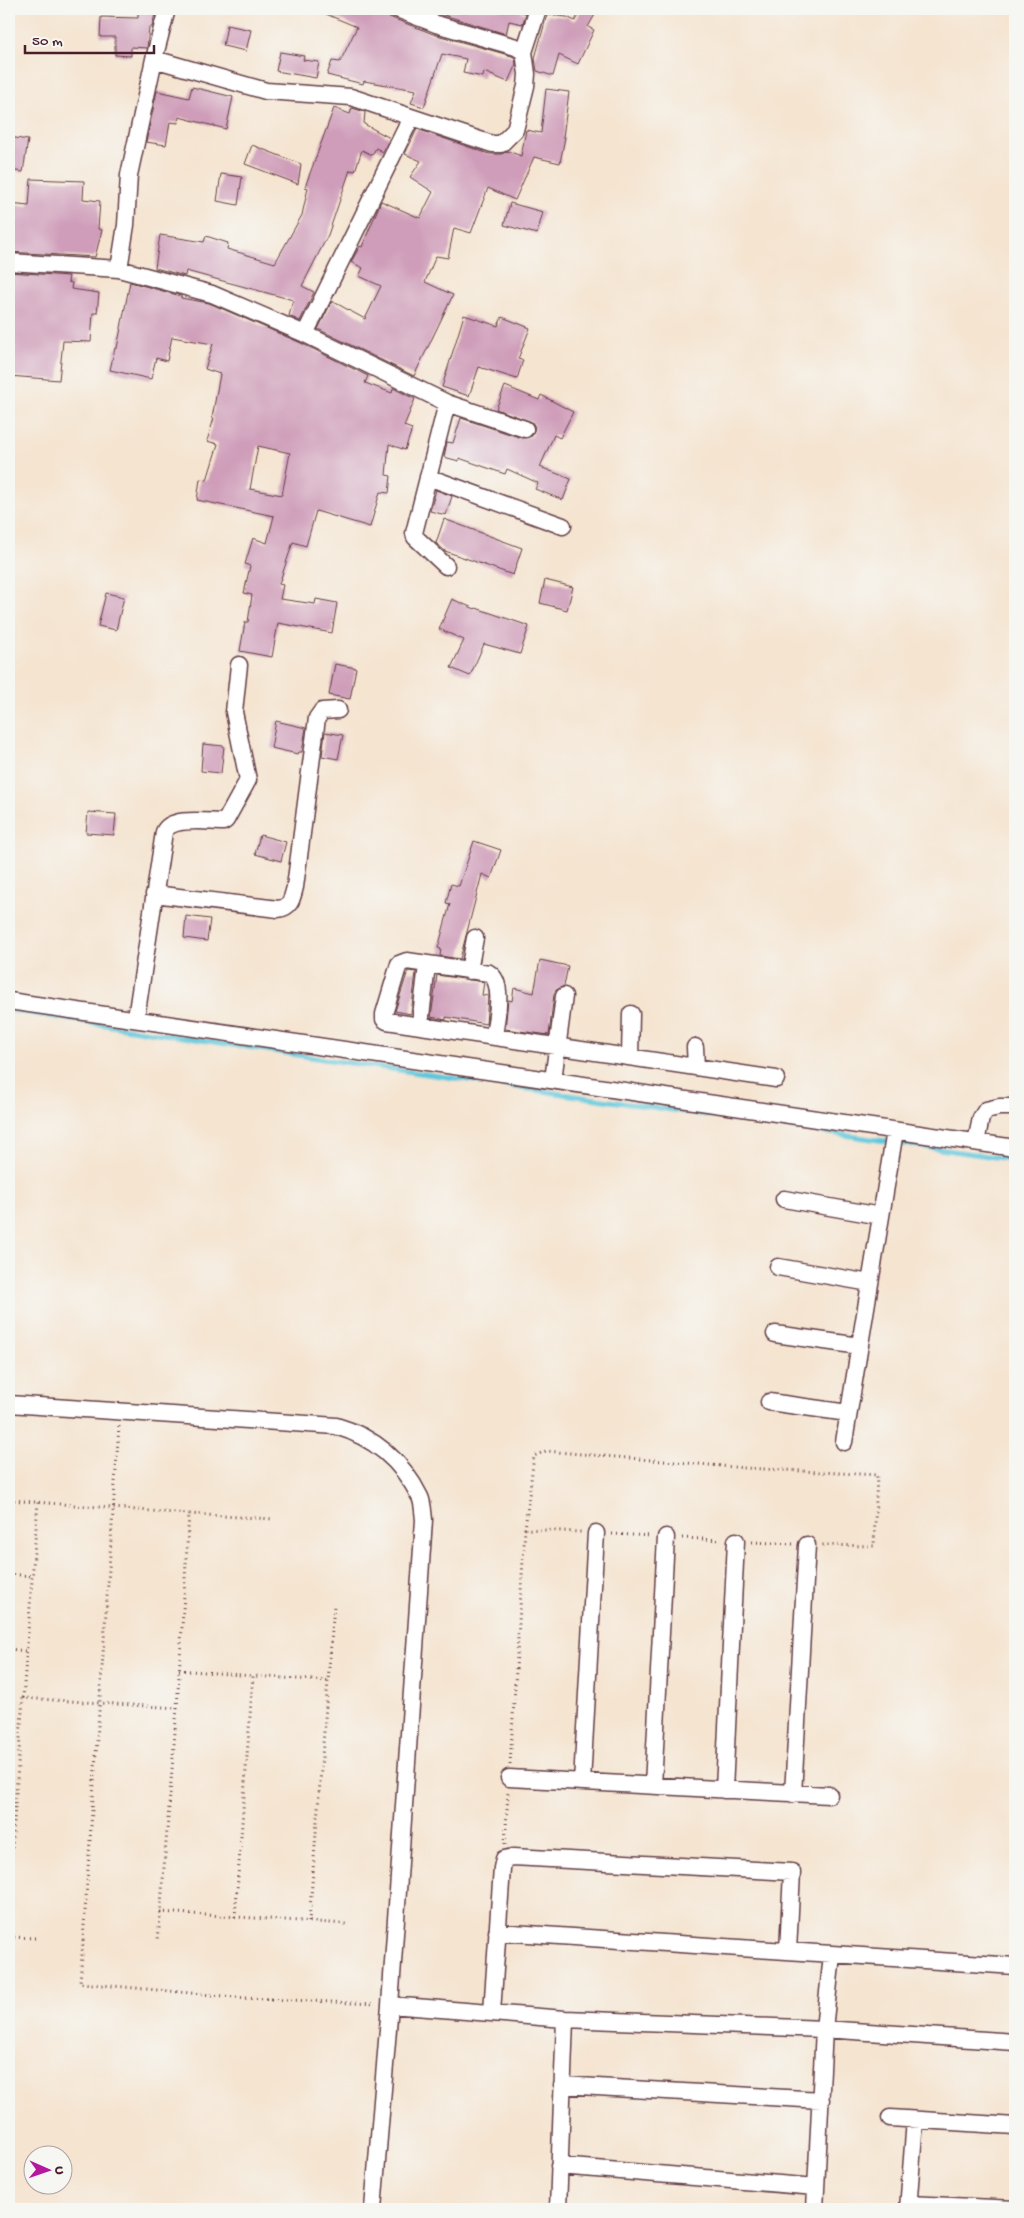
<svg xmlns="http://www.w3.org/2000/svg" width="1024" height="2218" font-family="'Gochi Hand',sans-serif">
<style>
.lines{fill:none;stroke-linecap:round;stroke-linejoin:round}
.stream{stroke:#5fc7dc;stroke-width:5}
.building{fill:#cf9db9;fill-rule:evenodd}
.minor-casing{stroke:#643d44;stroke-width:19}
.path{stroke:#643d44;stroke-width:3;stroke-dasharray:1 4;stroke-linecap:butt}
.minor{stroke:#fff;stroke-width:16}
</style>
<rect width="100%" height="100%" fill="#f6f6f2"/>
<filter id="ink" filterUnits="userSpaceOnUse"><feTurbulence type="fractalNoise" baseFrequency=".02" numOctaves="2"/><feDisplacementMap in="SourceGraphic" scale="10" xChannelSelector="R" yChannelSelector="G"/><feConvolveMatrix kernelMatrix="1 2 1 2 8 2 1 2 1" color-interpolation-filters="sRGB"/></filter>
<filter id="wash" filterUnits="userSpaceOnUse"><feTurbulence type="fractalNoise" baseFrequency=".0096" numOctaves="4" result="noise"/><feDisplacementMap in="SourceGraphic" scale="20" xChannelSelector="R" yChannelSelector="G"/><feGaussianBlur stdDeviation="1.12" result="paint"/><feColorMatrix in="noise" values="0 0 0 0 0 0 0 0 0 0 0 0 0 0 0 0 0 1.4 0 .05"/><feComposite in="paint" operator="in"/></filter>
<g filter="url(#wash)">
<rect width="100%" height="100%" fill="#f5e4d0"/>
<g class="lines">
<!-- stream -->
<path class="stream" d="M9,1010L323,1059L1015,1160"/>
</g>
<g id="blocks">
<!-- building -->
<path class="building" d="M138,9H156L152,27H149L147,48L131,47V56L115,55V37H100L101,17L138,18Z
M314,9H369L433,34L512,56L515,58L516,64L508,82L484,72L483,77L463,73L466,59L442,54L424,107L411,103L416,90L364,81L363,84L327,75L332,61L340,62L357,27Z
M424,9H522L521,12L526,13L523,24L509,21L506,34Z
M581,9H598L588,27L594,30L578,64L559,55L553,76L537,71L535,58L547,15L567,17L575,21Z
M227,25L251,30L246,51L223,46Z
M280,52L304,56L303,60L319,62L316,78L276,71Z
M192,87L233,97L226,129L179,117L178,123L170,122L166,145L146,142L157,91L189,98Z
M546,89L569,92L563,137H565L560,163L534,157L515,200L488,188L471,233L454,228L448,258L436,256L425,282L453,295L414,376L318,329L332,301L365,319L381,286L359,276L363,268L351,262L360,246L362,247L381,201L420,218L433,192L410,177L421,161L405,154L417,129L489,154H501L508,151L521,156L526,130L541,133Z
M334,108L350,114L352,108L365,112L364,124L390,138L383,152L376,148L372,155L362,150L355,171L350,170L328,235L302,286L314,292L300,321L289,316L293,300L186,271L185,276L155,268L160,235L204,242L206,236L228,243L227,249L275,263L302,215L308,188L305,187Z
M9,137L28,140L23,172L9,170Z
M252,145L301,164L298,184L245,164Z
M221,174L242,177L238,205L217,201Z
M31,179L84,181L83,199L100,201L98,229L102,230L95,257L9,252V204L29,206Z
M510,203L543,212L537,234L504,225Z
M9,272L69,276L68,282L72,283L71,289L99,293L97,313H93L91,342L63,341L59,380L9,376Z
M130,282L181,296V298L209,303L301,343L368,376L365,383L392,393L393,388L415,399L404,426L412,429L405,450L389,444L386,475L391,476L389,493L380,492L370,527L316,511L306,546L293,542L279,584L283,585L280,599L315,604L316,599L337,603L332,633L278,623L272,657L240,651L245,622H248L252,595L244,593L250,566L245,564L253,538L267,543L274,516L197,500L200,479L207,480L218,444L207,441L214,418H212L220,374L205,369L213,344L172,337L167,361L156,358L151,379L110,370L115,348H117ZM258,446L290,453L282,495L250,489Z
M464,315L498,326L502,317L530,328L518,359L523,360L517,379L479,367L469,396L442,387Z
M505,386L539,400L541,395L573,412L560,438L554,435L540,467L571,479L563,500L535,489L538,483L507,469L505,474L459,458V461L444,457L447,442L453,443L461,418L522,438L532,436L535,427L532,422L496,409Z
M436,490L452,496L446,515L430,511Z
M444,519L522,548L513,575L445,551L436,543Z
M545,580L573,587L567,610L540,603Z
M106,593L124,597L116,630L98,626Z
M452,599L475,609L476,608L529,626L520,654L484,644L470,676L451,668L464,640L439,629Z
M335,664L356,668L350,699L329,695Z
M276,721L306,728L302,752H299L298,754L271,748Z
M325,732L343,735L338,759L322,756Z
M203,744L224,746L221,773L201,771Z
M88,812L116,814L114,835L86,833Z
M260,835L286,842L281,861L255,854Z
M474,841L501,850L491,878L482,874L460,959L440,956L441,949L438,948L450,904L446,903L451,884L459,886Z
M186,916L210,919L207,941L184,938Z
M540,960L568,966L564,986L556,990L554,994L549,1035L505,1029L508,1000L512,1001L514,988L534,993Z
M408,971L416,972L411,1014L395,1011Z
M437,975L484,982L482,995L488,996L486,1024L446,1017V1020L431,1017Z"/>
</g>
</g>
<g filter="url(#ink)">
<use href="#blocks" fill-opacity="0" stroke="#643d44" stroke-width="1"/>
<g class="lines">
<!-- minor casing -->
<g class="minor-casing">
<path id="minor" d="M397,9L436,24L516,47L524,52
M154,59L266,91L351,97L492,144H501L515,130L526,86L527,74L524,52L538,9
M9,262L119,269L212,294L305,334L447,403L525,429
M119,269L126,225L129,175L154,59L167,9
M305,334L411,118
M428,477L563,526
M446,566L415,537L414,533L447,403
M154,894L278,909C291,908 292,898 295,887L317,718L322,711L338,710
M469,971L475,938
M9,1001L1015,1148
M136,1018L164,832C171,816 207,822 223,822L226,820L248,780L234,712L239,665
M420,1025L427,965
M494,1036C496,1019 505,983 489,973L407,961L399,964L384,1014V1019L387,1021L776,1079
M695,1047L696,1067
M630,1056L631,1014
M553,1080L564,996
M976,1142L981,1118L986,1110L999,1107H1015
M784,1199L881,1216
M778,1267L870,1283
M775,1334L860,1346
M769,1402L848,1413
M9,1404L336,1426C374,1437 402,1461 420,1497C423,1503 423,1512 424,1520L390,2005L373,2209
M844,1442L895,1131
M509,1778L829,1795
M582,1782L596,1533
M653,1786L666,1537
M724,1790L736,1541
M793,1794L807,1545
M497,1932L1015,1966
M390,2005L565,2019L558,2209
M492,2012L502,1868L504,1859L513,1857L792,1872L788,1951
M565,2019L824,2029L1015,2042
M562,2085L821,2100
M890,2118L1015,2126
M559,2166L816,2187
M909,2204L1015,2209
M815,2209L824,2029L832,1955
M908,2209L915,2120"/>
</g>
<!-- path -->
<path class="path" d="M119,1426L80,1983L246,1998L375,2004
M9,1500L189,1514
M525,1529L534,1456L546,1451L745,1468L877,1475L874,1546L822,1545
M612,1534L651,1536
M682,1538L721,1540
M752,1542L793,1544
M9,1574L32,1576
M9,1649L26,1651
M179,1670L253,1676
M23,1698L38,1502
M177,1708L189,1514L274,1519
M510,1764L525,1529L581,1532
M505,1844L508,1793
M9,1888L23,1698L177,1708L158,1941
M160,1912L346,1924
M235,1917L253,1676L328,1681
M309,1922L334,1605
M9,1937L37,1938"/>
<!-- minor -->
<use href="#minor" class="minor"/>
</g>
</g>
<!-- margin -->
<rect width="1024" height="2218" fill="none" stroke="#f6f6f2" stroke-width="30"/>
<!-- north arrow -->
<g transform="translate(48 2170) rotate(92)"><circle r="24" fill="#f6f6f2" stroke="#b1a0a2"/>
<path d="M0-4L9 19L0 12L-9 19Z" fill="#b5179e"/>
<text y="-8" font-size="14" font-weight="bold" text-anchor="middle" fill="#4a1f2b">U</text>
</g>
<!-- scale -->
<path d="M25 45v8h129v-8" fill="none" stroke="#4a1f2b" stroke-width="2.5"/>
<text x="32" y="45" font-size="15" fill="#4a1f2b" stroke="#f6f6f2" stroke-width="4" paint-order="stroke">50 m</text>
</svg>
